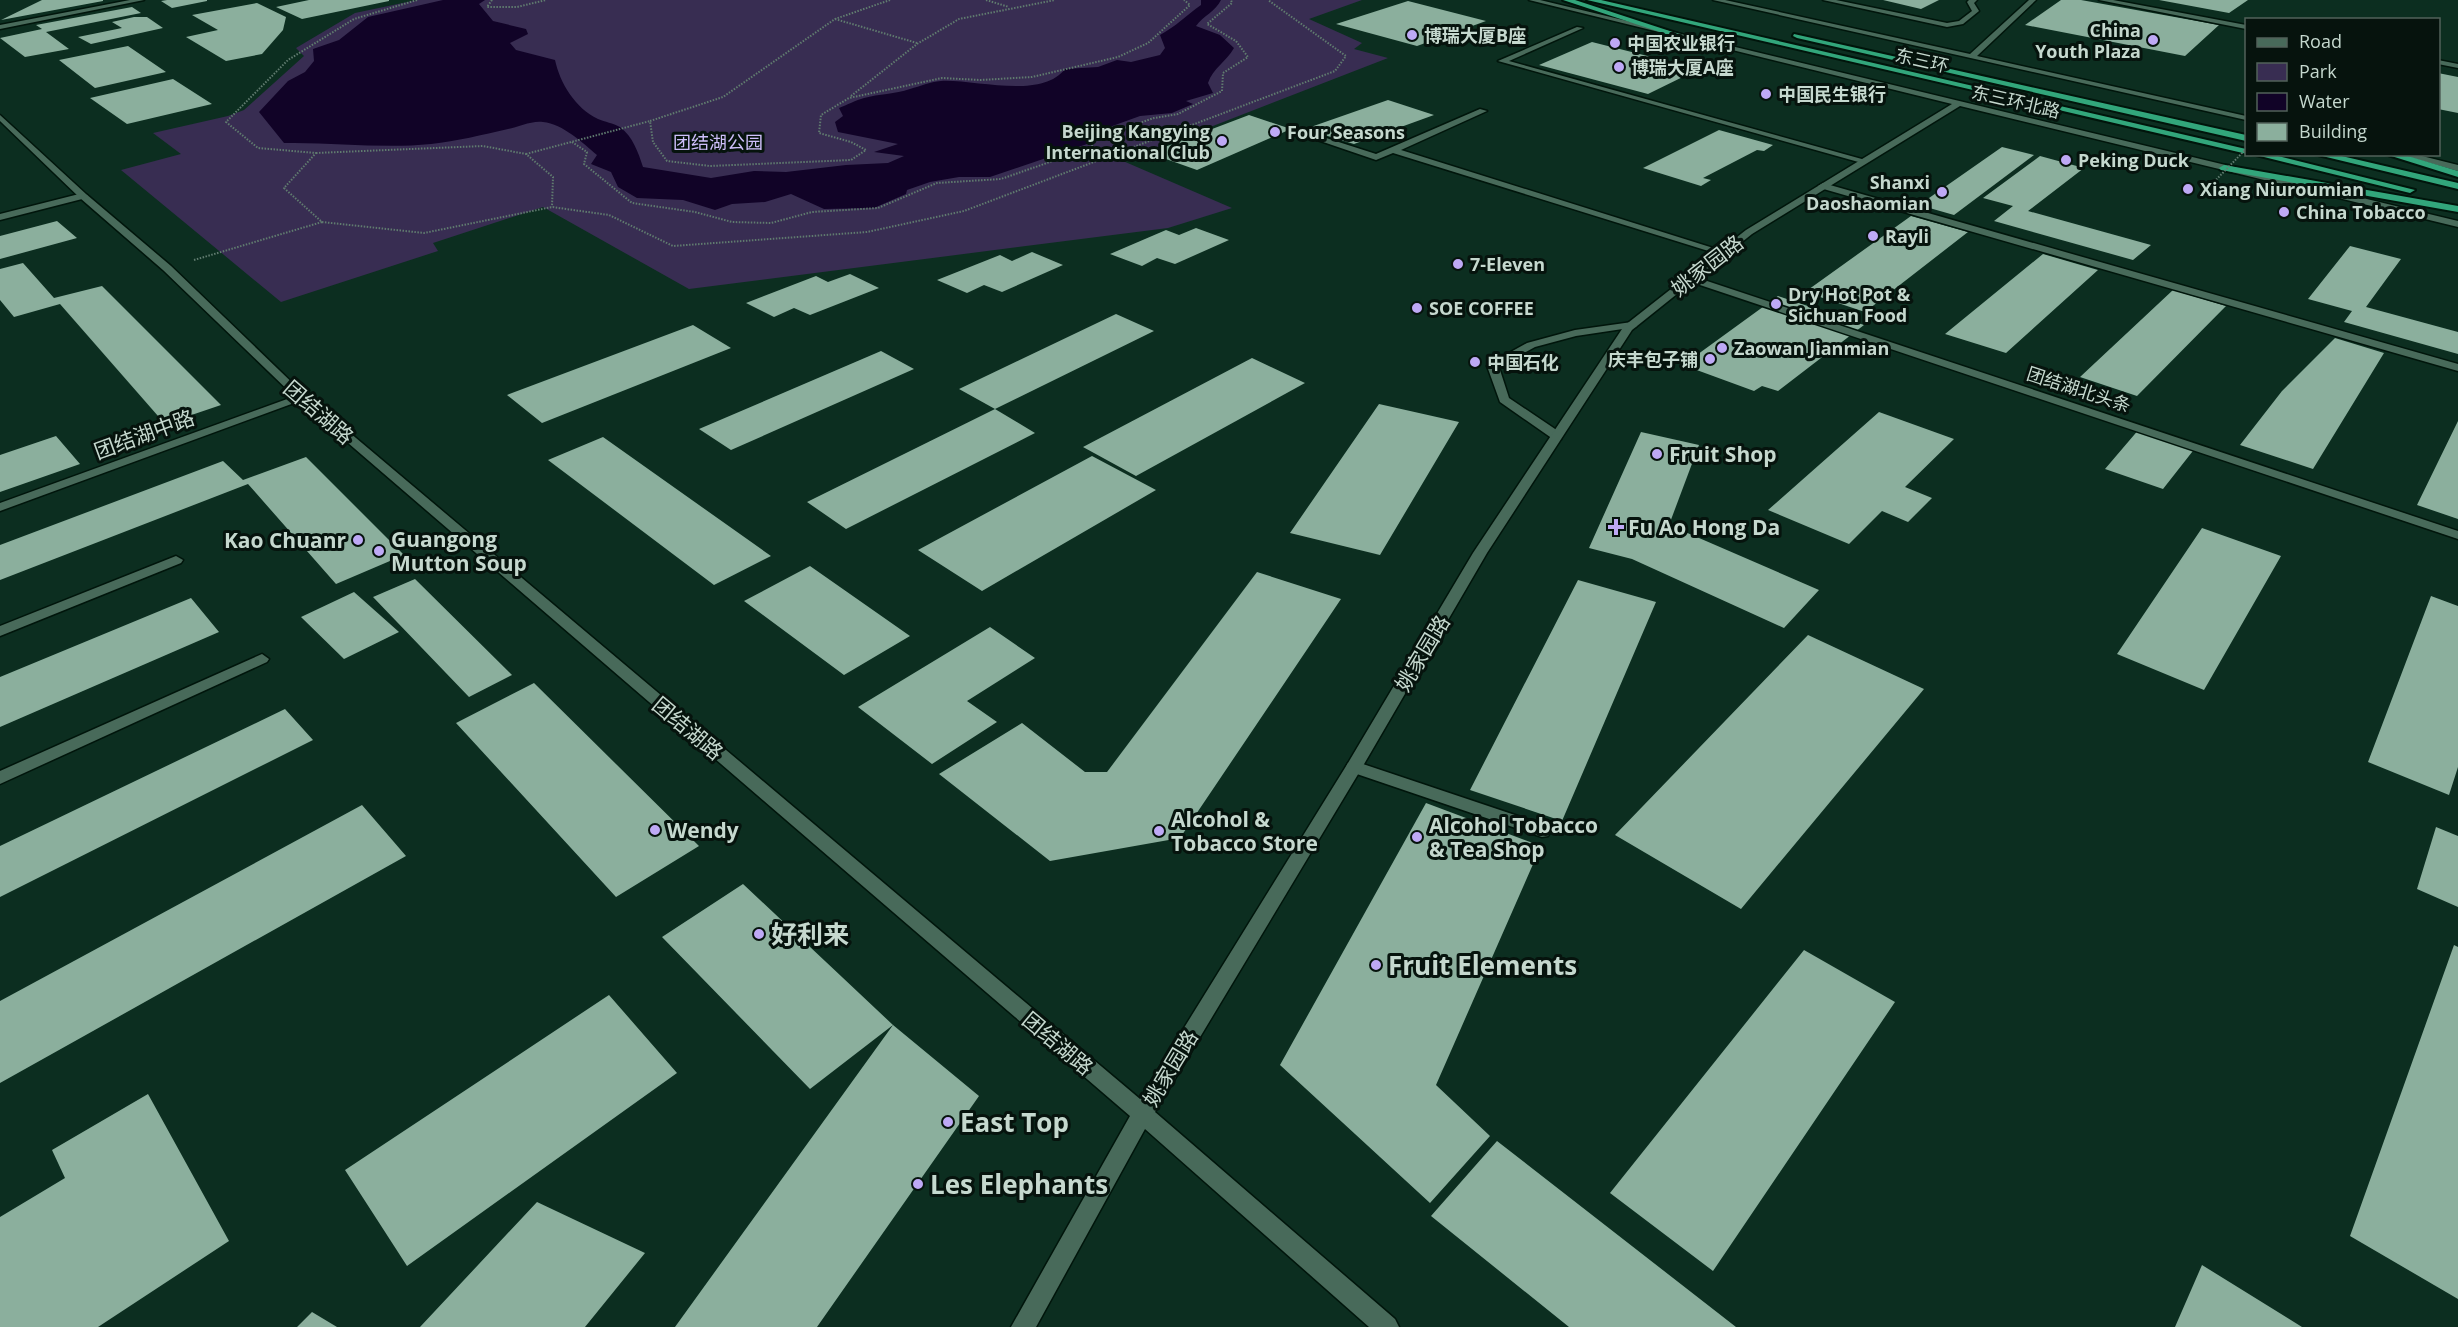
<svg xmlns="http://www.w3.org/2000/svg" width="2458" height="1327" font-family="'Open Sans','Noto Sans SC',sans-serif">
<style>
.green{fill:#382d52}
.water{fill:#110327}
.building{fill:#8baf9d}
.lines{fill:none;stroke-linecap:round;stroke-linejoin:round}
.service-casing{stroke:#00150b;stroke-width:3}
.minor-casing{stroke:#00150b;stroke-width:3}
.tertiary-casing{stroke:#00150b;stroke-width:3}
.trunk-casing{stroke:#00150b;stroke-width:4}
.path{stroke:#607b6f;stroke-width:2;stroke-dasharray:1.5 1.5;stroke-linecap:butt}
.service{fill:#486a5a;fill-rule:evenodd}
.minor{fill:#486a5a;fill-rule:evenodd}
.tertiary{fill:#486a5a;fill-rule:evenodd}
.trunk{fill:#32a67b;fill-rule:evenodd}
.path-bridge{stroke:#607b6f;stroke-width:2;stroke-dasharray:1.5 1.5;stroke-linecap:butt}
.poi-dot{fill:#bea9f5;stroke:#06130d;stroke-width:2}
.labels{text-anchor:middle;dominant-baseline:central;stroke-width:6;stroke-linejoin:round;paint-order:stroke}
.far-poi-label{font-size:18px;font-weight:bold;fill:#c5d8ce;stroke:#06130d;text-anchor:start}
.far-street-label{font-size:18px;fill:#c5d8ce;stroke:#06130d}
.far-park-label{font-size:18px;fill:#cebffa;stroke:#06130d}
.street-label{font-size:21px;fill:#c5d8ce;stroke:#06130d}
.poi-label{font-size:21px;font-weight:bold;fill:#c5d8ce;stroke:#06130d;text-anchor:start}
.near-poi-label{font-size:26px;font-weight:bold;fill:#c5d8ce;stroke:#06130d;text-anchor:start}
</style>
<rect width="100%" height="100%" fill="#0c2e20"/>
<!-- green -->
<path class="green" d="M417,0H1362L1309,19L1362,43L1354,49L1388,58L1123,161L1232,208L1168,228L689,289L543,207L433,243L438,251L281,302L121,170L181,154L153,133L228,116L244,110L304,56L296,48L355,13Z"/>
<!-- water -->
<path class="water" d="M443,0H485L479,4L493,21L526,29L528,34L510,43L516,50L555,60C560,83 575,108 598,119C605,122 613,123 620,127C633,137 638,152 643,167L711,178L754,171L786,172L846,165L888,163L904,156L874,152L898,144L838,132L835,122L843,116L839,108C847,105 856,100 864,98C879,94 895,94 910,89C921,86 929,82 941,81C974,79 1041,100 1065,69L1098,67L1117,60L1131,62L1160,55L1165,48L1160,35C1175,27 1187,15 1201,5V0H1221C1216,11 1203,16 1196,26L1220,35L1234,48C1226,62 1213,68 1208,83L1213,93L1186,101L1193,104L1172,113L1140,116L1082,137L1090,143L990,177H959L930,182L907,190L906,194L874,208L824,209L791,194L765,202L732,204L715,210L683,200L637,198L618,187L611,172L591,164L597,155C583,143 563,124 543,122C533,120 518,127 508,129C482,135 457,141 431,144C382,149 334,142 284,143L259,112L288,81L305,72L314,61L313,49L339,40L368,17Z"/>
<!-- building -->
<path class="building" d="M42,0H103V1L1,20Z
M167,0H207V1L172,8L161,1Z
M309,0H389V1L302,19L276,7Z
M1883,0H1939L1921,9Z
M2061,0H2081L2219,25L2185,56L2025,25Z
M2159,0H2248L2229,13Z
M1408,1L1486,21L1417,46L1336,24Z
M257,3L286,17L283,30L262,54L226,61L186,37L218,30L192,15Z
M132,7L141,13L46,32L69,49L25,57L0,38L42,29L36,25Z
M134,17H147L163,28L91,44L78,37L122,28L112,22Z
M1592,42L1699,69L1648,94L1539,65Z
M128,46L166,72L95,88L59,60Z
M2438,73L2458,77V113L2438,109Z
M173,79L212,104L127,124L90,98Z
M1388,100L1434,115L1354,144L1305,129Z
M1249,115L1291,129L1197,170L1149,153Z
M1719,130L1773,145L1764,151L1757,150L1703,178L1711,180L1701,186L1643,168Z
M2002,147L2034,155L1954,215L1919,205Z
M2040,156L2084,168L2028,211L2151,245L2133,260L1994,221L2013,206L1983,198Z
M1911,216L1968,232L1865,312L1805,292Z
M57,221L77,238L0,259V236Z
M1196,228L1229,240L1175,264L1157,258L1142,266L1110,254L1166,230L1179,235Z
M2350,246L2401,259L2366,307L2458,332V354L2344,322L2352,311L2308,299Z
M1032,252L1063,265L1002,292L984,285L967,293L937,280L1000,255L1012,261Z
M2043,254L2098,270L2006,353L1945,334Z
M23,263L54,298L102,286L221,405L165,424L60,304L14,317L0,300V269Z
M850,274L879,288L810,315L794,308L774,317L746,303L816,276L828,282Z
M2173,290L2226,306L2137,396L2080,377Z
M1778,296L1864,325L1778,391L1762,386L1754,391L1683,365Z
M1116,314L1154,331L995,409L1035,433L846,529L807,502L995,409L959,389Z
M693,325L731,348L542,423L507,395Z
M2335,338L2384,353L2313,469L2240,445L2282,391Z
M881,351L914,369L731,450L699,429Z
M1252,358L1305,383L1136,476L1083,447Z
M1379,404L1459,422L1380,555L1290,533Z
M1879,412L1954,439L1905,487L1932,498L1908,522L1882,511L1849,544L1768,510Z
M2458,421V519L2417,505Z
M2140,428L2196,447L2163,489L2105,469Z
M1641,432L1699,445L1669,525L1819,590L1784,628L1632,559L1589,548Z
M56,436L80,464L0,492V455Z
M603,437L771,556L714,585L548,460Z
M1092,456L1156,490L982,591L918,550Z
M306,457L404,555L336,584L248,484L0,580V545L223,461L243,480Z
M2202,528L2281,556L2204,690L2117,654Z
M810,566L910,636L844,675L744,601Z
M1257,572L1341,599L1180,838L1050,861L939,774L1022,723L1085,772H1107Z
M415,579L512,675L469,697L373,597Z
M1578,580L1656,602L1562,821L1470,790Z
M354,592L399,632L344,659L301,617Z
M2431,596L2458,606V767L2449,795L2368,762Z
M191,598L219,632L0,727V677Z
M990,627L1035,658L967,701L997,722L932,764L858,707Z
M1808,635L1924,689L1741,909L1615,835Z
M534,683L699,846L616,897L456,723Z
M285,709L313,740L0,897V846Z
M1426,803L1541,846L1436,1085L1490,1136L1430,1203L1280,1065Z
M362,805L406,856L0,1083V1001Z
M2436,827L2458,836V907L2417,889Z
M743,884L893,1025L810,1089L662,937Z
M2454,945L2458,947V1299L2350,1236Z
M1804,950L1895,1002L1713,1271L1610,1193Z
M609,995L677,1073L407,1266L345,1170Z
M893,1025L979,1096L817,1327H675Z
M148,1094L229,1241L98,1327H0V1217L65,1178L52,1150Z
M1497,1141L1736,1327H1569L1431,1216Z
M537,1202L645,1253L585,1327H420Z
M2202,1265L2302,1327H2175Z
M312,1312L337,1327H297Z"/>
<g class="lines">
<!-- service casing -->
<g class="service-casing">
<path id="service" d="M1823,0H1836L1947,23L1959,21L1972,11L1967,2L1969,0H1977L1974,3L1979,11L1963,24L1947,27Z
M2099,0H2113L2246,25V29Z
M1577,27L1583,28L1509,61L1869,161L1862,163L1498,61Z
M2438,60L2458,64V68L2438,64Z
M1480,109L1487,111L1401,150L1726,252L1718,254L1393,153L1376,160L1288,130L1295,128L1376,154Z
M1823,183L2458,364V371L1820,188L1818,186Z
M176,556L183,560L181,563L0,636V626Z
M262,654L269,659L267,662L0,784V771Z
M1354,761L1548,826L1551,831L1548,836L1542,837L1348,771L1346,767L1348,763Z"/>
</g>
<!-- minor casing -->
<g class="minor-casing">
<path id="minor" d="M130,0H144L0,29V25Z
M83,193L88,196L86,198L0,220V214Z
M1689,275L2458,531V539L1685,280L1684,278Z
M1632,322L1637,325L1636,327L1576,336L1535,347L1499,367L1509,398L1561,433V439H1553L1500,402L1487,366L1489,364L1527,343L1575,330Z
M301,394L307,397L305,399L0,511V503Z"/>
</g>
<!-- tertiary casing -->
<g class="tertiary-casing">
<path id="tertiary" d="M1529,0H1540L2458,221V227L1960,106L1752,234L1632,330L1487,553L1360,771L1155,1112L1395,1319L1399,1327H1369L1145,1129L1036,1327H1011L1130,1116L297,399L163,270L80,198L0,121V115L86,194L171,266L305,395L1140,1099L1348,763L1473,553L1624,326L1746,230L1952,104Z
M1713,0H1725L1970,54L2029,0H2036L1977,56L2246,116V120Z
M2398,154H2414L2458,165V171Z"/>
</g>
<!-- trunk casing -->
<g class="trunk-casing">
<path id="trunk" d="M1563,0H1575L1682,35L1675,37Z
M1587,0H1601L2246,149L2247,154Z
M1794,34L2246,135V141L1797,38L1793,36Z
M2252,154H2270L2415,190L2410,193Z
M2314,154H2333L2458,183V189Z
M2385,154H2401L2458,171V177Z
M2224,165L2458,206V212L2221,170L2219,168Z"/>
</g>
<!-- path -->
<path class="path" d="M417,0L354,19L288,60L226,122L258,148L316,153L284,188L322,222L424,233L552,207L609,215L673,246L867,232L964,211L1335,71L1346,56L1268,0
M492,0L487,7H517L546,0
M890,0L835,19L723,97L650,121L653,142L667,161L710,166L851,160L866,150L851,142L819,133L821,115L849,98L942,78L980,80L1032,77L1118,57L1148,43L1190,5L1184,0
M986,0L1009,7
M835,19L917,43
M851,96L917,44L959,19L1055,0
M572,142L587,152L584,164L632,203L695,212L732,222L771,223L812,212L878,208L937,183L1001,179L1090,148L1098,137L1154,118L1178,114L1222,91L1223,73L1248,57L1236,41L1207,24L1232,3L1231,0
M316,153L483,146L526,154L553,177L552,207
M526,154L650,121
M194,260L322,222"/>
<!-- service -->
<use href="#service" class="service"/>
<!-- minor -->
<use href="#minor" class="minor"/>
<!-- tertiary -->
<use href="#tertiary" class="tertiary"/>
<!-- trunk -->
<use href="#trunk" class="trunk"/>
<!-- path-bridge -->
<path class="path-bridge" d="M2212,184L2246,149"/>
</g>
<!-- markers -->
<g class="poi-dot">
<circle cx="1412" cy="35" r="6"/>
<circle cx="2153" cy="40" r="6"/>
<circle cx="1615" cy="43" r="6"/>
<circle cx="1619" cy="67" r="6"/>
<circle cx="1766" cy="94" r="6"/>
<circle cx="1275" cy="132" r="6"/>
<circle cx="1222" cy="141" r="6"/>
<circle cx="2066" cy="160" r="6"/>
<circle cx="2188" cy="189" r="6"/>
<circle cx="1942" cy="192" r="6"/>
<circle cx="2284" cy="212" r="6"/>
<circle cx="1873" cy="236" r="6"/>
<circle cx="1458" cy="264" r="6"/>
<circle cx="1776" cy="304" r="6"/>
<circle cx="1417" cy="308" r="6"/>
<circle cx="1722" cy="348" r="6"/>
<circle cx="1710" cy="359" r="6"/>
<circle cx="1475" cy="362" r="6"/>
<circle cx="1657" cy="454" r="6"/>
<path d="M1613 518h6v6h6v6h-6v6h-6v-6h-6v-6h6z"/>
<circle cx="358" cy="540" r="6"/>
<circle cx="379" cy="551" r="6"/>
<circle cx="655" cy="830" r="6"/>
<circle cx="1159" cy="831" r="6"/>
<circle cx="1417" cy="837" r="6"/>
<circle cx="759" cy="934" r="6"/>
<circle cx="1376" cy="965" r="6"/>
<circle cx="948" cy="1122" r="6"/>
<circle cx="918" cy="1184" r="6"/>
</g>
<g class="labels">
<!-- far-poi labels -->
<g class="far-poi-label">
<text x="2141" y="30" text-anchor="end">China<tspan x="2141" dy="21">Youth Plaza</tspan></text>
<text x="1424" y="35">博瑞大厦B座</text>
<text x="1627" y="43">中国农业银行</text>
<text x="1631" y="67">博瑞大厦A座</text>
<text x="1778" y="94">中国民生银行</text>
<text x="1210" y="131" text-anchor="end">Beijing Kangying<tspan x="1210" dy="21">International Club</tspan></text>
<text x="1287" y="132">Four Seasons</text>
<text x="2078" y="160">Peking Duck</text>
<text x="1930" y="182" text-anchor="end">Shanxi<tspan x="1930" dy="21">Daoshaomian</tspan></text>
<text x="2200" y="189">Xiang Niuroumian</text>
<text x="2296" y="212">China Tobacco</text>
<text x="1885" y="236">Rayli</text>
<text x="1470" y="264">7-Eleven</text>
<text x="1788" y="294">Dry Hot Pot &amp;<tspan x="1788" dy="21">Sichuan Food</tspan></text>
<text x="1429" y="308">SOE COFFEE</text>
<text x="1734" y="348">Zaowan Jianmian</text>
<text x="1698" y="359" text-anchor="end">庆丰包子铺</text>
<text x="1487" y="362">中国石化</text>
</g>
<!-- far-street labels -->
<g class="far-street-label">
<text transform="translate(1922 60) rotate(13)">东三环</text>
<text transform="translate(2016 101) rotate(13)">东三环北路</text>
<text transform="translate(2079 389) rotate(18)">团结湖北头条</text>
</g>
<!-- far-park labels -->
<g class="far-park-label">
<text x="718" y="142">团结湖公园</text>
</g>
<!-- street labels -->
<g class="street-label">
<text transform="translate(1707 265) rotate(-38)">姚家园路</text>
<text transform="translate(319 412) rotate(41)">团结湖路</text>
<text transform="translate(144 434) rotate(-20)">团结湖中路</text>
<text transform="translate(1422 653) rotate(-59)">姚家园路</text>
<text transform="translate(688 728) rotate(40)">团结湖路</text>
<text transform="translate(1058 1043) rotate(40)">团结湖路</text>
<text transform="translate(1170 1068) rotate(-59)">姚家园路</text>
</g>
<!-- poi labels -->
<g class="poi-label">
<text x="1669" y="454">Fruit Shop</text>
<text x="1628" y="527">Fu Ao Hong Da</text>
<text x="391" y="539">Guangong<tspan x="391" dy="24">Mutton Soup</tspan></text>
<text x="346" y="540" text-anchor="end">Kao Chuanr</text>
<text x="1171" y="819">Alcohol &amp;<tspan x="1171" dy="24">Tobacco Store</tspan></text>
<text x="1429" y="825">Alcohol Tobacco<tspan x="1429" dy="24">&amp; Tea Shop</tspan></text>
<text x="667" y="830">Wendy</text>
</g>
<!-- near-poi labels -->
<g class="near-poi-label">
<text x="771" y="934">好利来</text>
<text x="1388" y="965">Fruit Elements</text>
<text x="960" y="1122">East Top</text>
<text x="930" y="1184">Les Elephants</text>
</g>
</g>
<!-- legend -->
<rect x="2245" y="18" width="195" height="138" fill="#06130d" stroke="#52625a" stroke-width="1.5"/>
<rect x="2257" y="38" width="30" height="9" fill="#486a5a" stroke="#52625a" stroke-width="1.5"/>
<text x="2299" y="48" font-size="18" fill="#c5d8ce">Road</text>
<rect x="2257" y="63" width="30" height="18" fill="#382d52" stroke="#52625a" stroke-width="1.5"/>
<text x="2299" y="78" font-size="18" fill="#c5d8ce">Park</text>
<rect x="2257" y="93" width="30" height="18" fill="#110327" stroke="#52625a" stroke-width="1.5"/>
<text x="2299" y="108" font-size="18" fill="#c5d8ce">Water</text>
<rect x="2257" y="123" width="30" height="18" fill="#8baf9d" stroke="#52625a" stroke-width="1.5"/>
<text x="2299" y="138" font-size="18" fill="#c5d8ce">Building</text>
</svg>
